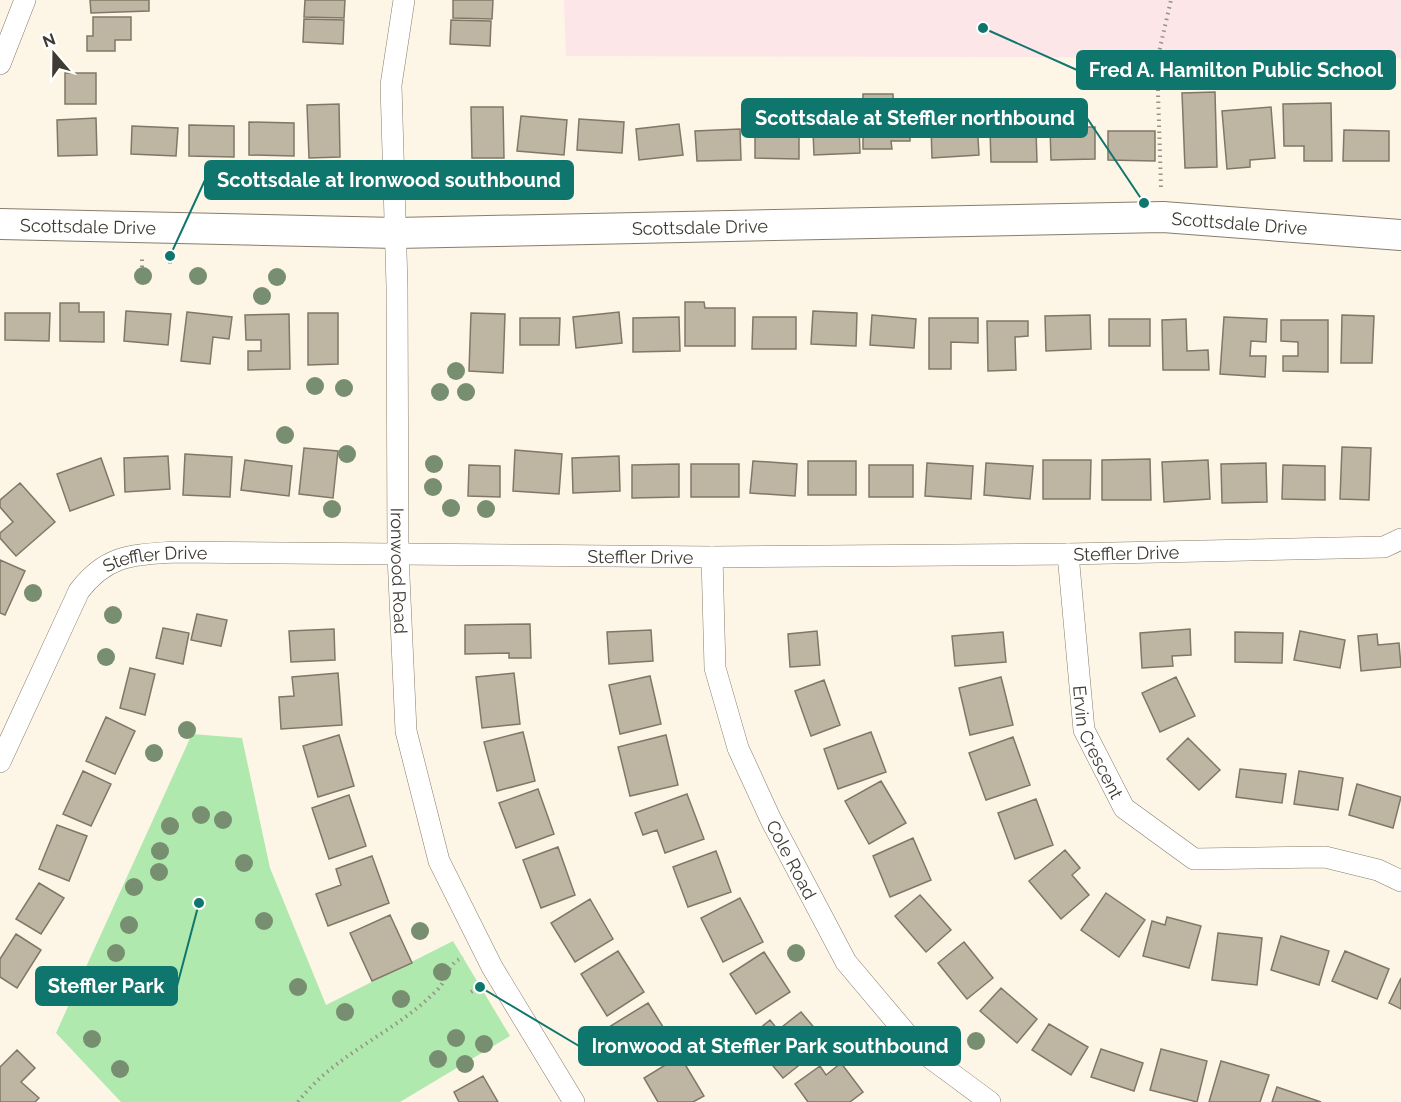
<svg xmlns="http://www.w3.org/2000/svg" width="1401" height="1102" font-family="Raleway,sans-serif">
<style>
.education{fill:#fce6e7}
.green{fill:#afe9ae}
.building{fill:#bfb5a3;stroke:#807766;stroke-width:1.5}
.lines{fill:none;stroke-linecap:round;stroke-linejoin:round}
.street-casing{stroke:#867d6c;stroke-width:22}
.secondary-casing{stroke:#867d6c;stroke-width:32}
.path{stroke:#979286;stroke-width:4;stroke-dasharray:1.5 4.5;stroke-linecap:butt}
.street{stroke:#fff;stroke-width:21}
.secondary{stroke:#fff;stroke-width:30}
.tree{fill:#788e70}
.labels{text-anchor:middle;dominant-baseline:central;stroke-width:6;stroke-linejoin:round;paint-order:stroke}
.street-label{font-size:18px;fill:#3f3b33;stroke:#fff}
.leader{fill:none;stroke:#0f766e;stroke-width:2}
.callout-dot{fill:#0f766e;stroke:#fff;stroke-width:2}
.callout{fill:#0f766e;stroke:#0f766e;stroke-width:2}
.callout-label{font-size:20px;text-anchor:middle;font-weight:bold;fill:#fff}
</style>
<rect width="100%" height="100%" fill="#fdf5e6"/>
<!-- education -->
<path class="education" d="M564,0H1401V58L566,56Z"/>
<!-- green -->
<path class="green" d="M192,734L242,738L270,868L326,1005L453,941L510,1036L400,1102H121L56,1033Z"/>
<!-- building -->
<path class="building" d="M90,0H149V11L91,13Z
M305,0H345L344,18L304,17Z
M453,0H493L492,19L453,18Z
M93,17H131V40H115V51H87V36H93Z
M304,19L344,20L343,44L303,42Z
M451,20L491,21L490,46L450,44Z
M65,73H96V104H65Z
M1215,92L1217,167L1185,168L1182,93Z
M863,94H893L894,114H910V141H891L892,149H863Z
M858,100L860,153L814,155L813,131H833L832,102Z
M976,103L979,155L932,158L931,127L947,126L946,105Z
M1331,103L1332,161H1304V146H1284L1283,104Z
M339,104L340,157L309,158L307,105Z
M471,107H503L504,158H472Z
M1271,107L1275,158L1250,160V167L1227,169L1222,111Z
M521,116L567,120L564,155L517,151Z
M96,118L97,155L58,156L57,120Z
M579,119L624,122L622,153L577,150Z
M249,122L294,123V156L249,155Z
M679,124L683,155L639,160L636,129Z
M189,125L234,126V157L189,156Z
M132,126L178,128L176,156L131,154Z
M1050,127H1095V159L1051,160Z
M755,128H799V159L755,158Z
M740,129L741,160L697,161L695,131Z
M990,130H1036L1037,162H991Z
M1344,130L1389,131V161H1343Z
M1108,131H1155V161L1108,160Z
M685,302H704L705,308H735V346H685Z
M60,303H79V312H104V342L60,341Z
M126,311L171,314L168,345L124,341Z
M813,311L857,313L856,346L811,344Z
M187,312L232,317L229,339L213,337L210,364L181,361Z
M619,312L622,343L576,348L573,317Z
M5,313H50L49,341L5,340Z
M308,313H338V364L308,365Z
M471,313L505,314L503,373L469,371Z
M289,314L290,369L248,370V351H261V340H246L245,315Z
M872,315L916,319L914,348L870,345Z
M1090,315L1091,349L1046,351L1045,316Z
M1342,315L1374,316L1372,363H1341Z
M679,317L680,351L633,352V318Z
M753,317H796V349H752Z
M1224,317L1267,319L1266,342L1251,341L1250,356H1266L1265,377L1220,374Z
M520,318H560L559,345H520Z
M929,318H978V343L951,342V369H929Z
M1109,319H1150V346H1109Z
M1186,319L1187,351L1208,350L1209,370H1163L1162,320Z
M1281,320H1328V372L1283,371V356H1298V342L1281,341Z
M987,321H1028V336L1015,337L1016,370L988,371Z
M1342,447L1371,448L1369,500L1340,499Z
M304,448L338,451L333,498L299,494Z
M515,450L562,454L559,494L513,491Z
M185,454L232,457L230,497L183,495Z
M168,456L170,489L125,492L124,458Z
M619,456L620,491L573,493L572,458Z
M101,458L114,495L70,511L57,474Z
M1150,459L1151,500H1102V460Z
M245,460L292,466L289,496L241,490Z
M1043,460H1091L1090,499H1043Z
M1208,460L1210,499L1164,502L1162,462Z
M753,461L797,464L795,496L750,493Z
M808,461H856V495H808Z
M927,463L973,466L971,499L925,496Z
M986,463L1033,466L1030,499L984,495Z
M1266,463L1267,502L1222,503L1221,464Z
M679,464V497L632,498V465Z
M691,464H739V497H691Z
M469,465L500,466V497L468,496Z
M869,465H913V497H869Z
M1283,465L1325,466V500L1282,499Z
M20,483L55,522L16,556L0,538V533L13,522L0,507V500Z
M0,560L25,571L5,615L0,613Z
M197,614L227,620L221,646L191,640Z
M530,624L531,658H509V653L465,654V625Z
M163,628L189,633L183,664L156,658Z
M334,629L335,660L291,662L289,631Z
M1190,629L1191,655L1172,656L1173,666L1142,668L1140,633Z
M651,630L653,661L609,664L607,632Z
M817,631L820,665L790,667L788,634Z
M1300,631L1345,640L1340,668L1294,660Z
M1003,632L1006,662L955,666L952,636Z
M1235,632L1283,633L1282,663L1235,662Z
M1377,634L1378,645L1399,643L1401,667L1361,671L1358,636Z
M130,668L155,674L145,715L120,708Z
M338,673L342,725L281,729L279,697L294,696L292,677Z
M514,673L520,724L482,728L476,677Z
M650,676L661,724L620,734L609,685Z
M1001,677L1013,725L970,735L959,688Z
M1176,677L1195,716L1160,732L1142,693Z
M824,680L840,725L811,736L795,691Z
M106,717L135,731L115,774L86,761Z
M523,732L535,781L497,791L484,742Z
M871,732L886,772L838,789L824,749Z
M339,735L354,786L318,797L303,746Z
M666,735L678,785L630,796L618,747Z
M1013,737L1030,785L986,800L969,753Z
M1188,738L1220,770L1199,790L1167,759Z
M1240,769L1286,774L1282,803L1236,797Z
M83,771L111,784L91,826L63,814Z
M1299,771L1343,778L1338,810L1294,804Z
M881,781L906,823L869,844L845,801Z
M1357,784L1401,797L1393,828L1349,815Z
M538,789L554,834L516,848L499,803Z
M687,794L704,839L665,853L657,830L643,835L635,813Z
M349,795L366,846L329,859L312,808Z
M1036,799L1053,845L1015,859L998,813Z
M57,825L87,836L69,881L39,869Z
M913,838L931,880L890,897L873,856Z
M558,847L575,895L541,908L523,860Z
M1065,850L1080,868L1072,875L1089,895L1061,919L1029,881Z
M716,851L731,892L688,907L673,867Z
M372,856L389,903L328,926L316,894L341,885L336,869Z
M39,883L64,898L41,934L16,919Z
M1106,893L1145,920L1119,957L1081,930Z
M920,895L951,930L926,952L895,916Z
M740,898L763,942L723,962L701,918Z
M590,899L613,939L575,962L551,923Z
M390,915L412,963L372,981L350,933Z
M1167,917L1201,926L1189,968L1143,956L1152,921L1165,925Z
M1218,933L1262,938L1257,985L1212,980Z
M16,934L41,950L17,988L0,977V959Z
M1281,936L1329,951L1319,985L1271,970Z
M964,942L993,978L967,999L938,963Z
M618,951L644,992L607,1016L581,974Z
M1345,951L1389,969L1377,999L1332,981Z
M764,952L790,992L756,1014L730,974Z
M1401,978V1009L1389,1003Z
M1001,988L1037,1019L1017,1043L980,1011Z
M648,1003L675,1046L647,1063L638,1049L627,1056L609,1027Z
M801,1012L827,1043L783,1078L749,1037L770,1020L778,1030Z
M1049,1024L1088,1047L1071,1075L1032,1050Z
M1101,1049L1143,1063L1134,1091L1091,1077Z
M1161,1049L1207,1061L1197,1102L1150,1090Z
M17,1050L35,1068L21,1082L39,1098L35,1102H0V1067Z
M680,1056L704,1096L693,1102H658L644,1078Z
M1221,1061L1269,1075L1260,1102H1209Z
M841,1063L863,1092L850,1102H808L795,1084L820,1066L826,1075Z
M483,1076L498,1102H459L454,1092Z
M1277,1087L1321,1102H1272Z"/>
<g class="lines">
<!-- street casing -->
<g class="street-casing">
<g id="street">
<path id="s1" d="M404,0L391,85L397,286L398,555L406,731L439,861L492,967L574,1102"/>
<path d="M0,64L25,0"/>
<path id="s2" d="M1068,554L1084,730L1124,808L1194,859L1325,857L1378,870L1401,881"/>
<path id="s3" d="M712,557L715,668L738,748L771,820L846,962L921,1051L990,1102"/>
<path id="s4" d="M0,762L79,591C107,554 133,555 175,552L712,557L1068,554L1384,547L1401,539"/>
</g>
</g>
<!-- secondary casing -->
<g class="secondary-casing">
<g id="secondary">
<path id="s5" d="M0,224L396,233L1163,217L1401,235"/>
</g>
</g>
<!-- path -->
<path class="path" d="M1161,187L1157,61L1171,0
M170,256V268
M142,267V256
M471,992L479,987
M298,1102C335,1053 396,1033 438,989C450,976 445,966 463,957"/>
<!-- street -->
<use href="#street" class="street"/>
<!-- secondary -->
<use href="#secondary" class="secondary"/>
</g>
<!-- trees -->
<g class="tree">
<circle cx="143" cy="276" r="9"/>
<circle cx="198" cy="276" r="9"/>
<circle cx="277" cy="277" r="9"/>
<circle cx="262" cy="296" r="9"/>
<circle cx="456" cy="371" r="9"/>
<circle cx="315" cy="386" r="9"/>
<circle cx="344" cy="388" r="9"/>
<circle cx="440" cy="392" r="9"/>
<circle cx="466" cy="392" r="9"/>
<circle cx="285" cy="435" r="9"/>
<circle cx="347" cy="454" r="9"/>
<circle cx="434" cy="464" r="9"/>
<circle cx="433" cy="487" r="9"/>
<circle cx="451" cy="508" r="9"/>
<circle cx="332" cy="509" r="9"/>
<circle cx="486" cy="509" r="9"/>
<circle cx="33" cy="593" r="9"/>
<circle cx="113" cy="615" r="9"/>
<circle cx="106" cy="657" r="9"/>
<circle cx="187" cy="730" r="9"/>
<circle cx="154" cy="753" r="9"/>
<circle cx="201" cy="815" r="9"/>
<circle cx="223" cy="820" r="9"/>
<circle cx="170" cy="826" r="9"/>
<circle cx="160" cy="851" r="9"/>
<circle cx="244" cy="863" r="9"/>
<circle cx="159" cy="872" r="9"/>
<circle cx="134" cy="887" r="9"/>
<circle cx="264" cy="921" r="9"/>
<circle cx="129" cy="925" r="9"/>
<circle cx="420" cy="931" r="9"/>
<circle cx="116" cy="953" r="9"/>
<circle cx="796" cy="953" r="9"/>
<circle cx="442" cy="972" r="9"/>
<circle cx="298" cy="987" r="9"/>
<circle cx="401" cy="999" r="9"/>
<circle cx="345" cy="1012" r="9"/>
<circle cx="456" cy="1038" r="9"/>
<circle cx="92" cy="1039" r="9"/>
<circle cx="976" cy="1041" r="9"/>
<circle cx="484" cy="1044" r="9"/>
<circle cx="438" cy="1059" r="9"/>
<circle cx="465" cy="1064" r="9"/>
<circle cx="120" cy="1069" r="9"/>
</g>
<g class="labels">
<!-- street labels -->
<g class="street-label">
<text stroke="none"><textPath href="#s5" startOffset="1240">Scottsdale Drive</textPath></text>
<text stroke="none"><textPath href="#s5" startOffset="88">Scottsdale Drive</textPath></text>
<text stroke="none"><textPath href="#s5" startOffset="700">Scottsdale Drive</textPath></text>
<text stroke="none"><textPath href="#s4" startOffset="1248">Steffler Drive</textPath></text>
<text stroke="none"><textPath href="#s4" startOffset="762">Steffler Drive</textPath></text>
<text stroke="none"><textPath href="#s4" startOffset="276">Steffler Drive</textPath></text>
<text stroke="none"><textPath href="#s1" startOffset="572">Ironwood Road</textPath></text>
<text stroke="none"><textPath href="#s2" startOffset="192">Ervin Crescent</textPath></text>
<text stroke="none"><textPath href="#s3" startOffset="318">Cole Road</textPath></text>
</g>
</g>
<!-- callouts -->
<path class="leader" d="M983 28L1077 70M1144 203L1087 118M170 256L205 180M199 903L177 986M480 987L579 1046"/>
<g class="callout-dot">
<circle cx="983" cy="28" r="6"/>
<circle cx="1144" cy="203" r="6"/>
<circle cx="170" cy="256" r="6"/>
<circle cx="199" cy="903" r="6"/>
<circle cx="480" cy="987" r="6"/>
</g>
<g class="callout">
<rect x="1077" y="51" width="318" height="38" rx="6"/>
<rect x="742" y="99" width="345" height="38" rx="6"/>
<rect x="205" y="161" width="368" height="38" rx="6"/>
<rect x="36" y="967" width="141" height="38" rx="6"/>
<rect x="579" y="1027" width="381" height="38" rx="6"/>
</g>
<g class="callout-label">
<text x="1236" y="77">Fred A. Hamilton Public School</text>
<text x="915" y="125">Scottsdale at Steffler northbound</text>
<text x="389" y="187">Scottsdale at Ironwood southbound</text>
<text x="106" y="993">Steffler Park</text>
<text x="770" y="1053">Ironwood at Steffler Park southbound</text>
</g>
<!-- north arrow -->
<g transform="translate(54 54) rotate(340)" stroke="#ffffff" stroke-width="4.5" paint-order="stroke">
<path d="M0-4.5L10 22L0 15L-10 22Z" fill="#3f3b33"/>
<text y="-9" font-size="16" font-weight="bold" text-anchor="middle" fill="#3f3b33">N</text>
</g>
</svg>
